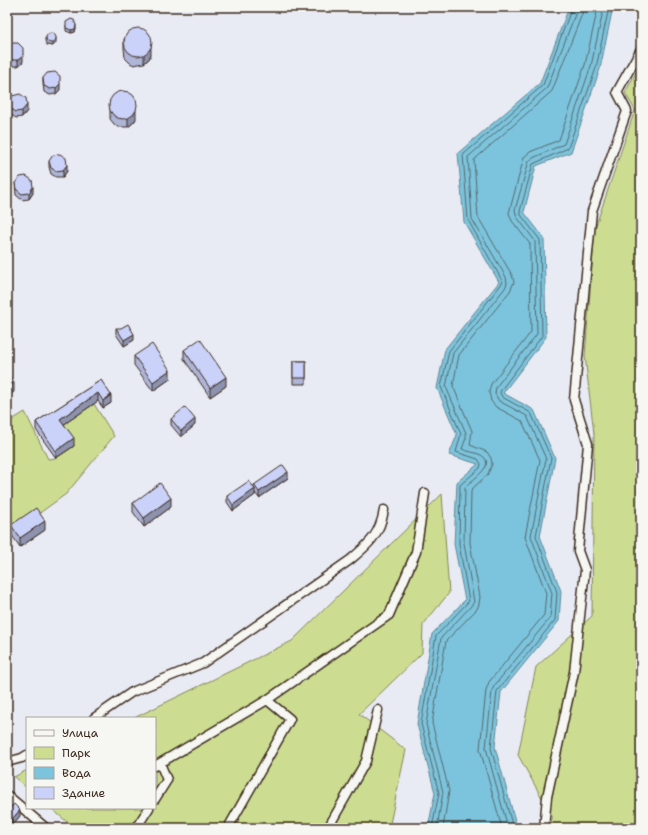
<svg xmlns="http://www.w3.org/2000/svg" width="648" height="835" font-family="'Shantell Sans',sans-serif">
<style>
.green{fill:#ccdd91;stroke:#848458}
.water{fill:#7cc4dd;stroke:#628691}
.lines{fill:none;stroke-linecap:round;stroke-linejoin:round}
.shore{stroke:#55686a;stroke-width:1}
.street-casing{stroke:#3b2a1e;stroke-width:11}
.street{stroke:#f6f6f2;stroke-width:8}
.wall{fill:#aeb5d7;stroke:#3b2a1e}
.shaded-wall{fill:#8d93af;stroke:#3b2a1e}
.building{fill:#cad2fa;stroke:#3b2a1e}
</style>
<rect width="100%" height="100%" fill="#e9ebf4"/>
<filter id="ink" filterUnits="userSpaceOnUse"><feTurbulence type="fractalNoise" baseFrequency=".025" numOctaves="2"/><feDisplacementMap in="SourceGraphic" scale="8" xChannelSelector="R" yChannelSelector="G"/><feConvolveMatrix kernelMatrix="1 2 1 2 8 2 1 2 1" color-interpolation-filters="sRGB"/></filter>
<g filter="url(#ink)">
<!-- green -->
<path class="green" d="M641,63V828H551L552,816L518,755L536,667L592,616L594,434L585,356L595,228L635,110L625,93Z
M94,404L114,436L66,494L19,528L7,532V423L25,412L48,459L56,458L74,446L63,425Z
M442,494L449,593L423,625L422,653L359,714L406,750L389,828H74L51,808H155V718H134L292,641Z
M27,770V788L14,777Z"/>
<!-- water -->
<path class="water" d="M569,7H613L600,69L571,152L536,166L524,212L544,238L546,337L503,393L534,410L555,458L540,536L561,591L559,621L501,692L495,747L517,828H428L435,793L417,724L432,634L465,600L454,544L457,482L478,464L449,455L457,435L437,388L445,349L499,282L464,222L458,153L540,83Z"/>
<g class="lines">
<!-- shore -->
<path class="shore" d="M432,828L439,793L421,724L436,636L469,601L459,544L460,485L480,468L481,464L478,459L456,452L461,434L441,387L449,351L503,282L468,220L463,155L543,85L572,7
M437,828L443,792L426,724L441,638L471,606L474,602L464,543L465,487C471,480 498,465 481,455C475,452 468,452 462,449L466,438V433L446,387L453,353L505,288L507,283L506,277L472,219L468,157L547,88L576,12L577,7
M443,828L449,791L432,723L446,641L477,609L479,604L480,597L470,543L471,490L488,474L492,464L491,458L487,452L470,445L472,431L453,386L459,355L510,291L514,282L512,275L478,217L474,160L552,91L582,14L583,7
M502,828L480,749L486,690L489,682L544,615L546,593L525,537L540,460L522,421L496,407L491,401L489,392L491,384L531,332L530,244L512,221L509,213L524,157L530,152L559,140L585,65L598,7
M508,828L486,748L492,691L494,686L550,618L552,593L531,536L546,459L527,416L499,401L495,394L496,387L537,334L535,241L517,217L515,210L529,161L533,158L564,144L591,66L604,7
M513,828L491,748L497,691L555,620L557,592L536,536L551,458L531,413L502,397L500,393L501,390L542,336L540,240L521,215L520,211L533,164L568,148L596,68L609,7"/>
<!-- street casing -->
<g class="street-casing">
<path id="street" d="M94,718L132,692L203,663L350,560C368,545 380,535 384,510
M7,762L22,758L27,755
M155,766L267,700L389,615L416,552L425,493
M7,795L46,828
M155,799L167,780L160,763
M7,808L13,801
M136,828L149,808
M228,828L290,719L267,700
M328,828L366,761L378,710
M544,828L547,797L574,672L585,570L578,551L588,444L574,400L592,211L627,111L617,92L641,49"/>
</g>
<!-- street -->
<use href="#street" class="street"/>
</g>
<!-- wall -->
<path class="wall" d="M66,25L76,28L75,32L71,33L66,31Z
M45,38L56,42L54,45L52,46L47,45L45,41Z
M124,39L151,54L149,59L144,63L134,65L130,63L125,58L124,48Z
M7,47L23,62L18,66H11L7,62Z
M43,78L60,90L56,94L50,95L44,92L43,84Z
M110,100L136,119L133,123L128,127H118L114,124L110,119Z
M9,102L27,111L22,117L16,118L10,114L9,108Z
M49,161L67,171L63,177H56L51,174L49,167Z
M15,183L33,193L29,199L22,200L16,195Z
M116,328L134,340L124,346L116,334Z
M184,350L226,386L210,397L184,359Z
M134,356L170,379L153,391L134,365Z
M293,361H306V384H293Z
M101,380L111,403L103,408L98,401L64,424L74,446L56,458L36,430V422Z
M171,419L195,425L181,437L171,425Z
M288,478L259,498L255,493V495L233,511L227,502V496L254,487V485Z
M133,503L171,507L144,527L133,512Z
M11,525L45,530L20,547L11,534Z
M7,811L20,816L12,825L7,820Z"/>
<!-- shaded-wall -->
<path class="shaded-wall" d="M76,25V28L75,32L71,33V30Z
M56,38V42L54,45L52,46V43Z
M151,45V54L149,59L144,63V54Z
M23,54V62L18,66V60Z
M60,84V90L56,94V88Z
M27,105V111L22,117V111Z
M136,110V119L133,123L128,127V118Z
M67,165V171L63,177V170Z
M33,187V193L29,199V193Z
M134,334V340L124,346V340Z
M170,370V379L153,391V382Z
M226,377V386L210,397V388Z
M14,383V392L7,396V387Z
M98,393V401L60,427V419Z
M111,395V403L103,408V401Z
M195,419V425L181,437V431Z
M74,438V446L56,458V451Z
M288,472V478L259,498V492Z
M255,489V495L233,511V505Z
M171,498V507L144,527V518Z
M45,521V530L20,547V538Z
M20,810V816L12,825V819Z"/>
<!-- building -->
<path class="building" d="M71,19L74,20L76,25L75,29L71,30L66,28V22Z
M124 42a14 14 0 1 1 28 0a14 14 0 1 1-28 0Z
M46 38a5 5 0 1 1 10 0a5 5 0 1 1-10 0Z
M11,43H18L23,48V56L18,60H11L7,56V47Z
M55,72L60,76V84L56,88L50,89L44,86L43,78L47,73Z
M109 105a14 14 0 1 1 28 0a14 14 0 1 1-28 0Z
M20,94L26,98L27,105L22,111L16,112L10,108L9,102L12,96Z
M60,154L66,158L67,165L63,170L56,171L51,168L49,161L53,155Z
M26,176L32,180L33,187L29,193L22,194L16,189L15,183L20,177Z
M128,324L134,334L124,340L116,328H121Z
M200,339L226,377L210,388L184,350Z
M152,344L170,370L153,382L134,356Z
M293,361H306V378H293Z
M7,372L14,383L7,387Z
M101,380L111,395L103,401L98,393L60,419L74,438L56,451L36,422Z
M185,407L195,419L181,431L171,419Z
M283,465L288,472L259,492L254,485Z
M249,481L255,489L233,505L227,496Z
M160,483L171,498L144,518L133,503Z
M36,508L45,521L20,538L11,525Z
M14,804L20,810L12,819L7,814V811Z"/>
</g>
<!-- margin -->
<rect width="648" height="835" fill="none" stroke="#f6f6f2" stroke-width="24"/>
<rect x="12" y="12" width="624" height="811" fill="none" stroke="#3b2a1e" stroke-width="1.5" filter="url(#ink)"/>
<!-- legend -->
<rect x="26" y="717" width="130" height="92" fill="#f6f6f2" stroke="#aba49d"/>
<rect x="34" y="730" width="20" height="6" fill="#f6f6f2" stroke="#aba49d"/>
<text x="62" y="737" font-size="12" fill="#3b2a1e">Улица</text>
<rect x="34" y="747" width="20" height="12" fill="#ccdd91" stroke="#aba49d"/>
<text x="62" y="757" font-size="12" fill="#3b2a1e">Парк</text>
<rect x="34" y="767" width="20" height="12" fill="#7cc4dd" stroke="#aba49d"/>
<text x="62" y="777" font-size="12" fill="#3b2a1e">Вода</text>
<rect x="34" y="787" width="20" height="12" fill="#cad2fa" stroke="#aba49d"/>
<text x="62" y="797" font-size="12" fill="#3b2a1e">Здание</text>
</svg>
